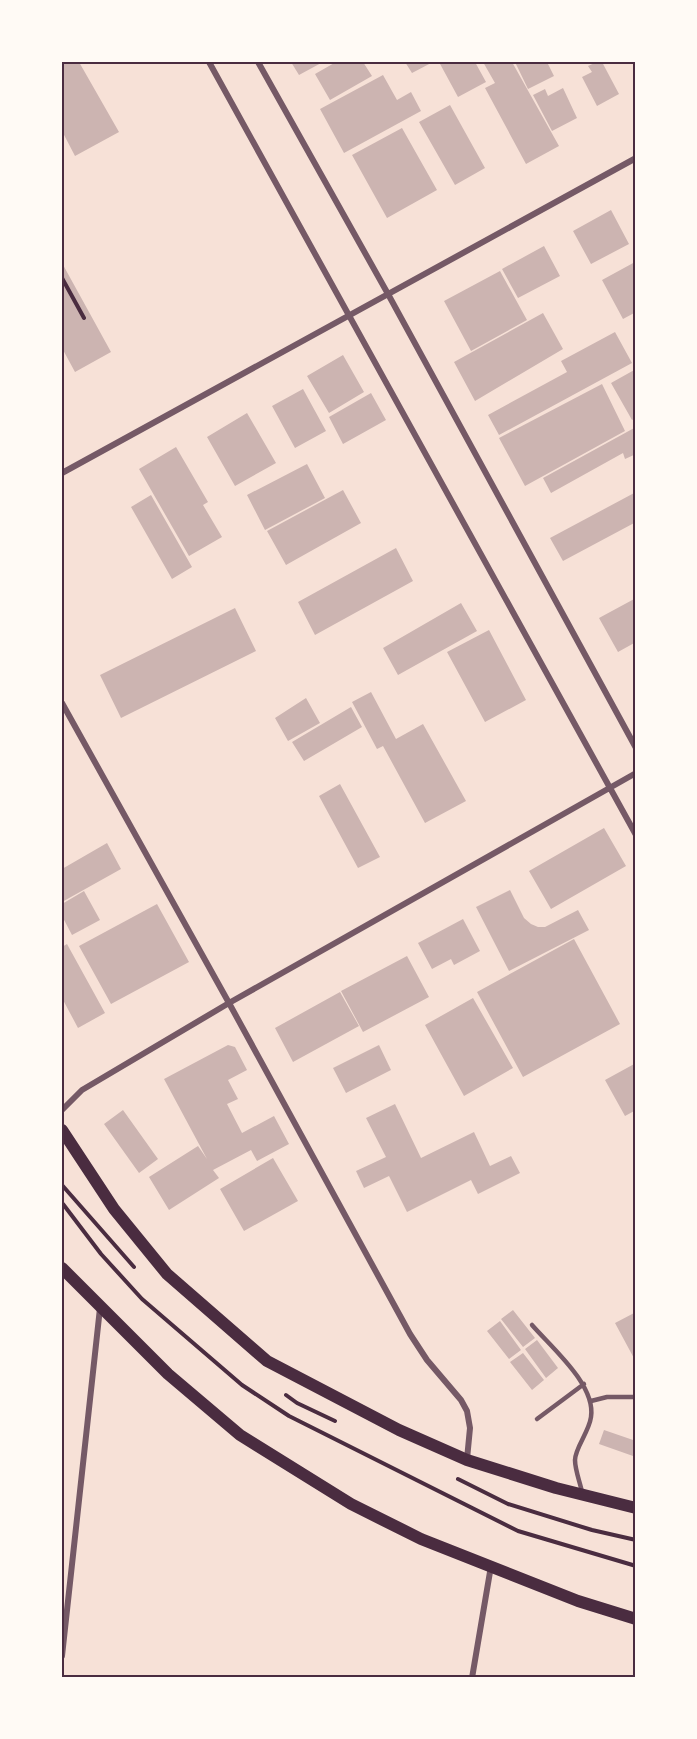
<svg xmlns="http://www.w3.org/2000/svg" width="697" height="1739" font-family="Helvetica,sans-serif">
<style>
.building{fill:#ccb4b1}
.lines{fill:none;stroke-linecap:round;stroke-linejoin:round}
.path{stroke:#4a2c40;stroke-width:4}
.service{stroke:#755966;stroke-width:4.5}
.minor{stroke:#755966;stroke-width:6}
.secondary{stroke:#4a2c40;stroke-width:12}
.neatline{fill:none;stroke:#4a2c40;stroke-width:2}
</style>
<rect width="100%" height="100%" fill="#f7e1d7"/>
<!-- building -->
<path class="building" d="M62,62H79L119,132L75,156L62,131Z
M291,62H323L299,75Z
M336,62H363L372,76L330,100L315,74Z
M405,62H433L412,73Z
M439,62H475L486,82L458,97Z
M483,62H512L559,146L526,164L485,88L495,83Z
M515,62H547L554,76L528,89Z
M597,62H602L619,94L597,106L582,77L592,72L588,66Z
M383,75L397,100L411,92L421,111L344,153L320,109Z
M563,88L577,118L552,131L533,95L545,89L548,96Z
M450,105L485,168L455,185L419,122Z
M402,128L437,190L387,218L352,155Z
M611,210L629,244L591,264L573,231Z
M544,246L560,276L518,298L502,269Z
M635,262L636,312L623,319L602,280Z
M62,263L111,352L75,372L62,348Z
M500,271L527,320L471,351L444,301Z
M543,313L563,349L475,401L454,362Z
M615,332L632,363L499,435L488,415L567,372L561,361Z
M343,355L364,392L329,413L307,376Z
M636,369V418L632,420L611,383Z
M602,384L625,431L525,486L499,438Z
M303,389L326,431L295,448L272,406Z
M371,393L386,420L343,444L329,417Z
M247,413L276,463L235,486L207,437Z
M636,427V454L625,459L623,453L551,493L543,478Z
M176,447L208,502L203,505L222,537L189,556L139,469Z
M307,464L325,498L265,530L247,495Z
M343,490L361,523L286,565L267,531Z
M636,492V522L563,561L550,538Z
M151,495L192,567L172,579L131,507Z
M396,548L413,581L315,635L298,602Z
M636,598V642L618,652L599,618Z
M461,603L477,631L398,675L383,648Z
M235,608L256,651L121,718L100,675Z
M489,630L526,700L485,722L447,652Z
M371,692L396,739L423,724L466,801L425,823L383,746L377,749L352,702Z
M306,698L320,723L288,741L275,718Z
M351,707L362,727L304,761L292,742Z
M340,784L380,857L358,868L319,796Z
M604,828L626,866L551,909L529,871Z
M107,843L121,869L62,902V869Z
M510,890L524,918L531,924L538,927H545L578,910L589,930L509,971L476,907Z
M84,891L100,920L72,935L62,916V904Z
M157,904L189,962L111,1004L79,946Z
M463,919L480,951L454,965L451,959L432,969L418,943Z
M574,939L620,1024L523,1077L477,992Z
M67,944L105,1013L78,1028L62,998V947Z
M407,956L429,997L363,1032L341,991Z
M340,992L359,1026L293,1062L275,1028Z
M473,998L513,1068L464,1096L425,1025Z
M228,1045L235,1047L247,1070L228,1080L238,1099L227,1104L242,1133L274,1116L289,1144L257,1161L251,1150L213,1170L219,1178L169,1210L149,1177L198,1146L207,1159L164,1079Z
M379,1045L391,1070L346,1093L333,1068Z
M636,1063V1110L625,1116L605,1080Z
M395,1104L421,1158L474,1132L490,1166L511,1156L520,1173L478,1194L471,1180L407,1212L389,1176L364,1188L356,1171L386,1157L366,1118Z
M123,1110L158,1159L139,1173L104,1124Z
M273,1158L298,1201L244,1231L220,1189Z
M513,1310L535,1338L523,1347L501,1319Z
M636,1312V1362L615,1323Z
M500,1321L521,1350L509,1359L487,1331Z
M537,1340L558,1368L546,1378L525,1349Z
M523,1353L544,1380L532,1390L510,1362Z
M604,1430L636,1441L633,1456L599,1444Z"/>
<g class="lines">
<!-- path -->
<path class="path" d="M62,278L84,318
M62,1185L134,1267
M63,1204L101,1254L142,1299L242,1385L289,1416L518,1531L636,1566
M286,1395L297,1403L335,1421
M458,1479L508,1504L592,1530L636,1540"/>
<!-- service -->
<path class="service" d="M532,1325C552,1348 596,1385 591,1417C589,1432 575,1448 575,1460C575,1470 580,1482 582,1492
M591,1401L607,1397H636
M537,1419L584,1384"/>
<!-- minor -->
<path class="minor" d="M209,62L636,835
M258,62L388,294L636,748
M62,473L636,158
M62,703L229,1003L410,1334L427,1360L461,1400L467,1411L470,1428L467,1459
M62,1110L82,1090L229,1003L636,773
M62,1656L100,1308
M472,1678L491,1566"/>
<!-- secondary -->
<path class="secondary" d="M62,1130L114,1209L167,1274L267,1361L399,1430L467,1460L556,1488L636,1508
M62,1268L168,1374L240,1435L351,1504L421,1539L578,1601L636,1619"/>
</g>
<!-- border -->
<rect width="697" height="1739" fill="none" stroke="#fffaf5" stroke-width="126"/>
<rect x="63" y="63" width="571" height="1613" class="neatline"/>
</svg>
